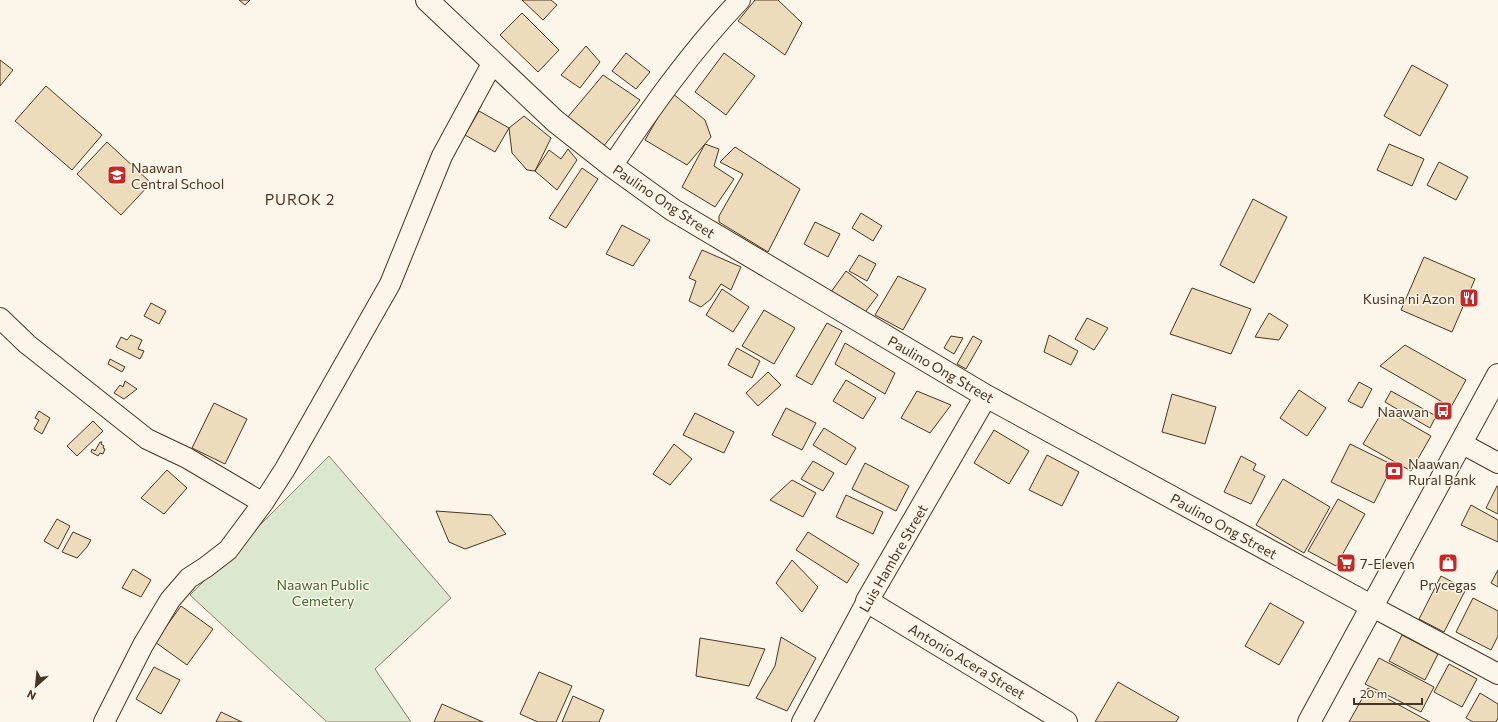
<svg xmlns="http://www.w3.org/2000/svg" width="1498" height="722" font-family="Commissioner,sans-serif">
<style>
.green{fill:#dce7d0;stroke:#887966}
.building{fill:#ecdcbc;stroke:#4a3520}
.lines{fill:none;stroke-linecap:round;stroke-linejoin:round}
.street-casing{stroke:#4a3520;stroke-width:22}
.secondary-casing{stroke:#4a3520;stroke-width:24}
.highway-casing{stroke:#4a3520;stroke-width:24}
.street{stroke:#fbf6e9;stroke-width:20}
.secondary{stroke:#fbf6e9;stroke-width:22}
.highway{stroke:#fbf6e9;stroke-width:22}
.labels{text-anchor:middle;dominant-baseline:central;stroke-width:3;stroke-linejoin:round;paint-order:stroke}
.poi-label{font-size:14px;fill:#4a3520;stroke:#fbf6e9;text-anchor:start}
.street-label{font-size:14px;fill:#4a3520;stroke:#fbf6e9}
.park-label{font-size:14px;fill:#436837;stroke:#fbf6e9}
.neighbourhood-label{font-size:15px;letter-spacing:1px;fill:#4a3520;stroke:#fbf6e9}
</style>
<rect width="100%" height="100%" fill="#fbf6e9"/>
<!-- green -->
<path class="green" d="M329,456L451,598L375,669L411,722H327L190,595Z"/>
<!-- building -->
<path class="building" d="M239,0H250L245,5Z
M522,0H551L557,5L543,20Z
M755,0H778L802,23L785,55L738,21Z
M522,13L559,50L538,72L500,35Z
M586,46L600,62L580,88L561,75Z
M626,53L650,72L636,89L612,71Z
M724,53L755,76L726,115L695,92Z
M0,60L13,70L0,86Z
M1412,65L1448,85L1420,136L1384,116Z
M603,75L640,100L603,147L567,118Z
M46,86L102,135L72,170L15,121Z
M672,93L705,120L711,137L687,165L645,140Z
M479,111L509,128L495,152L465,135Z
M524,116L551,138L535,171L527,170L512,153L509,128Z
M107,142L151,183L121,215L77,174Z
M705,144L719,149L714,166L734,179L715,207L682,187Z
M1389,144L1424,159L1412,186L1377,170Z
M735,147L800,189L768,252L719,222V216L743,174L720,162Z
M568,149L577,160L557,190L535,171L549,150L561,159Z
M1439,162L1468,177L1456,200L1427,185Z
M582,168L598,179L566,228L549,218Z
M1253,199L1287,217L1254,283L1220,265Z
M861,213L882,226L873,241L852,228Z
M815,222L840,234L828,257L804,244Z
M622,225L650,240L633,266L606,254Z
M702,250L741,267L731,290L721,284L711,299L701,307L689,301L696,281L689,278Z
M859,255L876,264L867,281L849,271Z
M1424,257L1475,279L1452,332L1401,310Z
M846,271L878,295L863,315L831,292Z
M898,276L926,289L903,330L875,315Z
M1192,288L1251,309L1231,354L1170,334Z
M722,289L749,307L733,332L706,315Z
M151,303L166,311L159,324L144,316Z
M764,310L795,328L774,364L742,346Z
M1269,313L1288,325L1279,340L1255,337Z
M1087,318L1108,328L1094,350L1075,339Z
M827,323L842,331L812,385L796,376Z
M131,335L142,340L138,349L144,351L140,359L116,347L121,337L127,340Z
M1049,335L1078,351L1071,365L1044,352Z
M951,336L963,338L954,354L944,348Z
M973,336L982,341L966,369L957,364Z
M845,343L895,373L885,394L835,364Z
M1405,345L1466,380L1451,407L1380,366Z
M737,348L760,361L752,378L728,365Z
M110,359L125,367L122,372L108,364Z
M768,372L781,385L758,406L746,393Z
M846,380L876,398L863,419L833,401Z
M125,381L137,389L124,399L114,393L120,385L123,387Z
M1359,382L1372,389L1362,408L1348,401Z
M1299,390L1326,408L1307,436L1280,418Z
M917,391L951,405L930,433L901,418Z
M1391,391L1436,416L1430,428L1385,402Z
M1172,394L1216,407L1205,444L1162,432Z
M214,403L247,419L225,464L192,448Z
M786,408L816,423L802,450L772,435Z
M1384,409L1431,436L1411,471L1363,444Z
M39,411L50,418L42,434L34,429L39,420L35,418Z
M695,413L734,432L724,453L683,435Z
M93,421L103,431L77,456L67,446Z
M824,428L856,448L846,465L813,445Z
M994,430L1029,451L1009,484L974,463Z
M100,442H102L101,444L104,446L103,448L105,449L103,454L100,453L98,456L91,452L92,449L95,451Z
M674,444L692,459L670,485L653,474Z
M1350,444L1393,465L1374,503L1331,482Z
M1047,455L1079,472L1062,506L1029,490Z
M1241,456L1256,464L1253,470L1265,476L1251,504L1224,492Z
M813,461L834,473L823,491L801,479Z
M865,463L909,486L896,511L852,489Z
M167,470L187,488L164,514L141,498Z
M1283,479L1330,507L1304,553L1256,525Z
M792,480L816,493L803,517L770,500Z
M1497,486H1498V514L1486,508Z
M846,495L883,512L873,534L836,517Z
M1338,499L1365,514L1336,566L1308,551Z
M1471,505L1498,520V542L1461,525Z
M436,511L491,515L506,534L465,549L449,542Z
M57,519L70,526L58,549L44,541Z
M73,532L91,540L87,547L77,558L62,552Z
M808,532L859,564L847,583L796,550Z
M792,560L818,587L802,612L776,583Z
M133,569L151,580L141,597L122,588Z
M1498,570V587L1491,583Z
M1441,576L1466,589L1444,632L1419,619Z
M1473,598L1498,611V636L1491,650L1456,632Z
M1270,603L1304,622L1279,665L1245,646Z
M181,606L213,629L187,665L155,642Z
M1402,635L1438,654L1425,680L1389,661Z
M781,637L816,658L787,711L756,698L775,666Z
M700,638L765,649L749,686L696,676Z
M1379,658L1434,687L1421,712L1365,684Z
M1449,664L1477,679L1462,707L1434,692Z
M154,667L180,680L161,714L136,699Z
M539,672L572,686L556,722H538L520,714Z
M1118,682L1179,717L1176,722H1095Z
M1368,688L1430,722H1349Z
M1480,693L1498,704V718L1496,722H1473L1466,718Z
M573,696L604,710L599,722H562Z
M442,704L483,722H434Z
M221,712L242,722H216Z"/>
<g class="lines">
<!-- street casing -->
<g class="street-casing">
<path id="street" d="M612,166C651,108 691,51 740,0
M0,318L27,344L147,439L187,458L263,503
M1461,443L1498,463
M1371,606L1498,674
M104,722L143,645L170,600L189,578L206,567L228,550L263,503L285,469L390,284L442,156L493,62
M802,722L867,601"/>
</g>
<!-- secondary casing -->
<g class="secondary-casing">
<path id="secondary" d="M427,0L555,121L612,166L673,210L986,396L1371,606
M986,396L867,601L1066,722"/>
</g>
<!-- highway casing -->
<g class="highway-casing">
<path id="highway" d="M1309,722L1498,375"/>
</g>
<!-- street -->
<use href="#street" class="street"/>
<!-- secondary -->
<use href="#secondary" class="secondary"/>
<!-- highway -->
<use href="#highway" class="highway"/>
</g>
<!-- icons -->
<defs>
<g id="school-square" transform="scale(1)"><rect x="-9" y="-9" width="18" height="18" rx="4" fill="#c62828" stroke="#fbf6e9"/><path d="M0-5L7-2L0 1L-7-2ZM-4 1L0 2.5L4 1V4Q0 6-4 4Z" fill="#fff"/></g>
<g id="restaurant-square" transform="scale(1)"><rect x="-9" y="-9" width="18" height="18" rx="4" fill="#c62828" stroke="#fbf6e9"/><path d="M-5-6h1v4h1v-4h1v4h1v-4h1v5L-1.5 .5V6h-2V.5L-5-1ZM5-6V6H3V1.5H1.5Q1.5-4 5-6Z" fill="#fff"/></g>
<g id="bus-square" transform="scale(1)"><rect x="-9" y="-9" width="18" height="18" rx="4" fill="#c62828" stroke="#fbf6e9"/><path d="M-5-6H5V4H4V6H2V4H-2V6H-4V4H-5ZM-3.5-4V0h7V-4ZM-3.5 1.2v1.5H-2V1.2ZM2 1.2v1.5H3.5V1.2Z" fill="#fff"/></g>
<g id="bank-square" transform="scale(1)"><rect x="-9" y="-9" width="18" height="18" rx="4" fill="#c62828" stroke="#fbf6e9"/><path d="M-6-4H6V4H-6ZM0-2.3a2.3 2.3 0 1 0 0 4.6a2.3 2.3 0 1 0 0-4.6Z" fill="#fff"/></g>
<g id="supermarket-square" transform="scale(1)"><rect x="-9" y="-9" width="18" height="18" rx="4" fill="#c62828" stroke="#fbf6e9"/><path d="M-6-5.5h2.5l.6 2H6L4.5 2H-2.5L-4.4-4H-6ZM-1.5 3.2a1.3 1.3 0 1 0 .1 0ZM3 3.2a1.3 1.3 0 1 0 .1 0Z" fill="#fff"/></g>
<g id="shop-square" transform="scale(1)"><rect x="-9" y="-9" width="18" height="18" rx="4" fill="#c62828" stroke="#fbf6e9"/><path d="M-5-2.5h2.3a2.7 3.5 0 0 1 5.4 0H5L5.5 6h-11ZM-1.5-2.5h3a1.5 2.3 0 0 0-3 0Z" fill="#fff"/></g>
</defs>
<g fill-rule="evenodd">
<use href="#school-square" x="117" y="175"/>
<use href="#restaurant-square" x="1469" y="298"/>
<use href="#bus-square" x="1443" y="411"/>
<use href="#bank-square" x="1394" y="471"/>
<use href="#supermarket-square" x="1346" y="563"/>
<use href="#shop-square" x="1448" y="563"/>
</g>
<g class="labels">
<!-- poi labels -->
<g class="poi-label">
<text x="131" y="167">Naawan<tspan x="131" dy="16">Central School</tspan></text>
<text x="1455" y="298" text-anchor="end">Kusina ni Azon</text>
<text x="1429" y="411" text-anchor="end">Naawan</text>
<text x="1408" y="463">Naawan<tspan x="1408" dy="16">Rural Bank</tspan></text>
<text x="1360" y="563">7-Eleven</text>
<text x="1448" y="584" text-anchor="middle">Prycegas</text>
</g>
<!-- street labels -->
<g class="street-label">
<text transform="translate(664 201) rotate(34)">Paulino Ong Street</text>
<text transform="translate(941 369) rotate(30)">Paulino Ong Street</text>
<text transform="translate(1224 526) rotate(29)">Paulino Ong Street</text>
<text transform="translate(893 558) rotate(-60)">Luis Hambre Street</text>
<text transform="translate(967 661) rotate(31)">Antonio Acera Street</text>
</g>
<!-- park labels -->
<g class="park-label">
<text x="323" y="584">Naawan Public<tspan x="323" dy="16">Cemetery</tspan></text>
</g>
<!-- neighbourhood labels -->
<g class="neighbourhood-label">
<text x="300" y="199">PUROK 2</text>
</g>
</g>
<!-- north arrow -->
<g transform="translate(36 686) rotate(207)" stroke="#fbf6e9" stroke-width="3" paint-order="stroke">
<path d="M0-3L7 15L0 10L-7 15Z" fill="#4a3520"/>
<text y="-6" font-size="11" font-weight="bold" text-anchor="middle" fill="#4a3520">N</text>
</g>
<!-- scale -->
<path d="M1354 698v6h68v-6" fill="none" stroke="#4a3520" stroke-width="2"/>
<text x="1360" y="698" font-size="12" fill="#4a3520" stroke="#fbf6e9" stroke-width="3" paint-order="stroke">20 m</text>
</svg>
